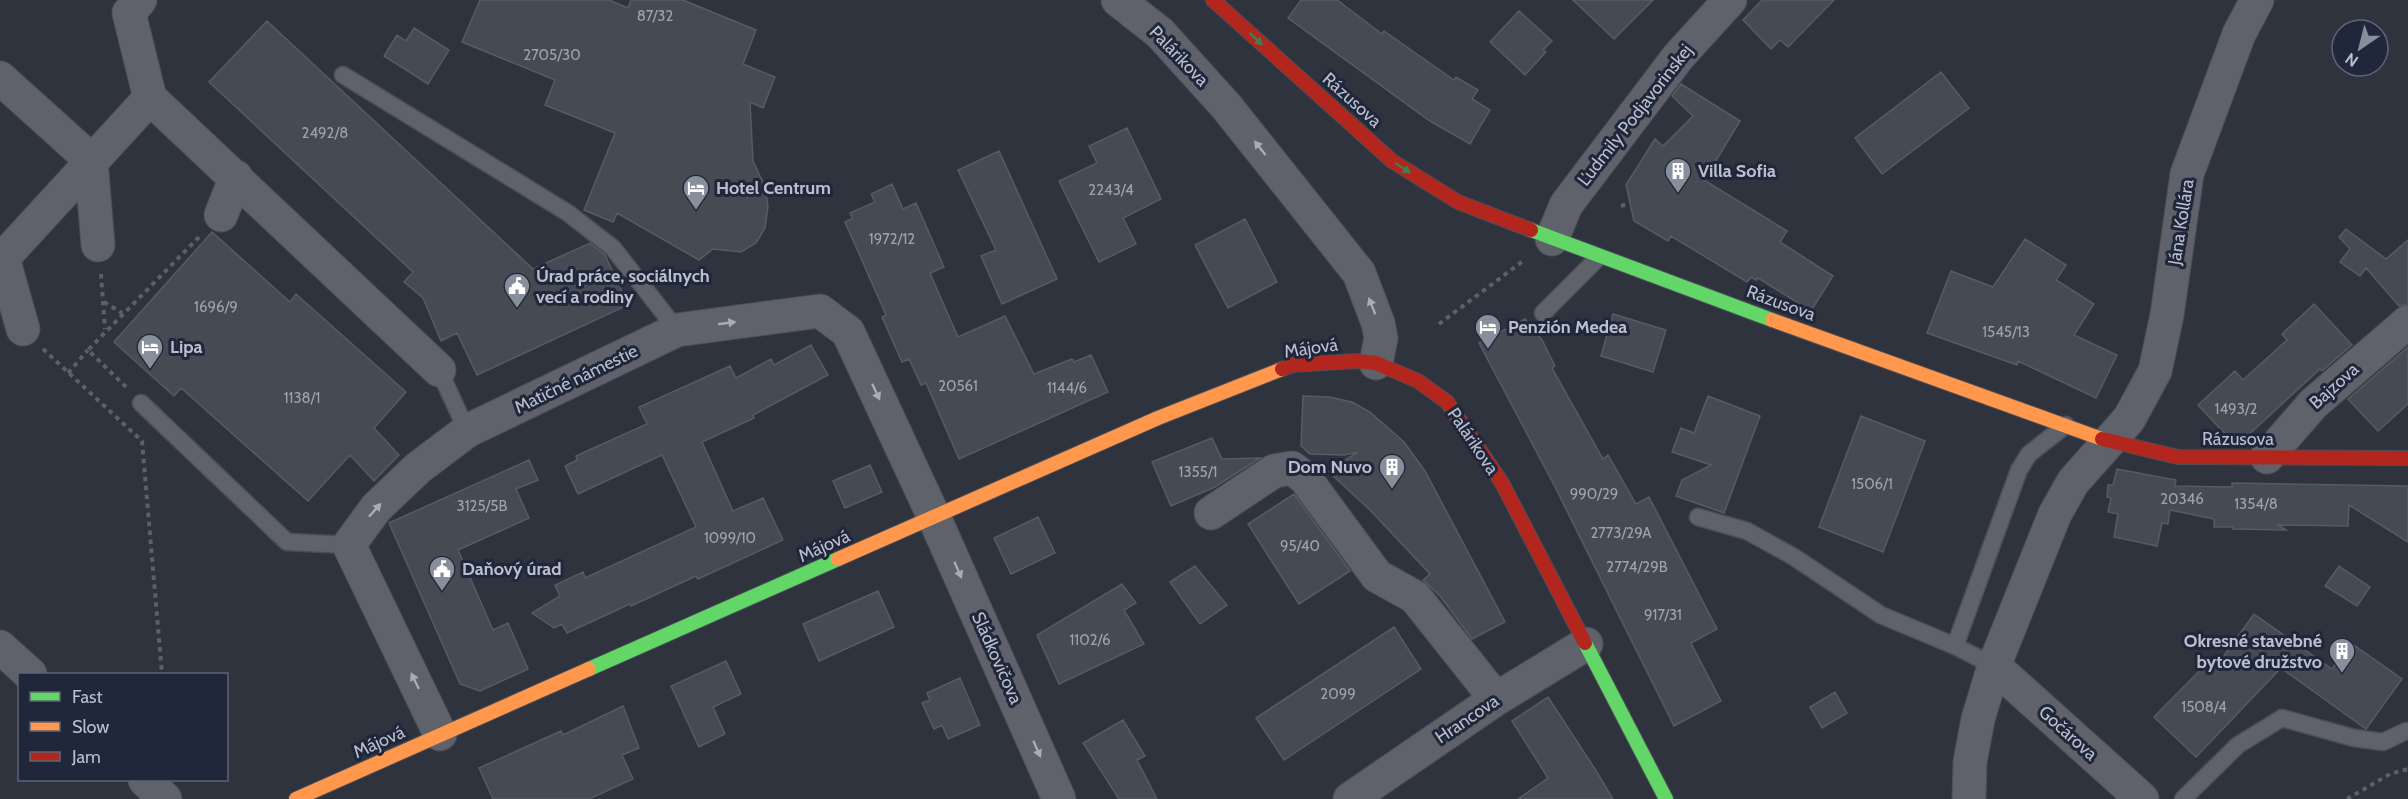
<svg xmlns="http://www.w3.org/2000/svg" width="2408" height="799" font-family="Cabin,sans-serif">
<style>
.building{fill:#464a53;stroke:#565b65;stroke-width:1.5}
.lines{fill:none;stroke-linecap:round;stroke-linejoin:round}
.lane-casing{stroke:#4b4e57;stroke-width:19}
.street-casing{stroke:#4b4e57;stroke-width:35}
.fast-casing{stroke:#4b4e57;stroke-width:16}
.slow-casing{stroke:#4b4e57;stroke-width:16}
.jam-casing{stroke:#4b4e57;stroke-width:16}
.path{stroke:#5c6168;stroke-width:4;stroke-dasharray:4.5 4.5;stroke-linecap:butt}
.lane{stroke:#5f626b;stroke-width:16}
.street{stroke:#5f626b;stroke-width:33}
.fast{stroke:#63d668;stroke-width:14}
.slow{stroke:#ff974d;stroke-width:14}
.jam{stroke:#b3261e;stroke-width:14}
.oneway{fill:#427e51}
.oneway2{fill:#a7acba}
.labels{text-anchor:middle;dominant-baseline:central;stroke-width:6;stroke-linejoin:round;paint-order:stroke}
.number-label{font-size:15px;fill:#9ca2af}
.street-label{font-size:18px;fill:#b9bfce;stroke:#20273a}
.poi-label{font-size:18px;font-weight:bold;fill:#b9bfce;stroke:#20273a;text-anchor:start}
</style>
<rect width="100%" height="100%" fill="#2e333e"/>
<!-- building -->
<path class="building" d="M480,0H609L628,8L631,0H683L756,30L743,64L775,77L763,108L750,102L753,161L765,187L768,206L765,228L756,243L741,252L713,249L699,260L617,213L613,222L584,210L615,133L545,105L555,80L462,42Z
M1301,0H1337L1382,34L1384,31L1454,80L1456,77L1478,90L1472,99L1490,110L1470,144L1430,121L1288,18Z
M1573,0H1653L1614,39Z
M1762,0H1834L1788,47L1780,40L1771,49L1743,20Z
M1519,11L1552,41L1543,50L1546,52L1525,75L1490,42Z
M267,21L533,269L590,243L605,255L628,305L477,375L457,333L441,341L423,298L404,282L413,272L209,82Z
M414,28L449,50L428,84L384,56L397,35L406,41Z
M1941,72L1969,108L1882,174L1855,138Z
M1681,84L1740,121L1704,180L1787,231L1780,242L1833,276L1811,311L1758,278L1756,280L1751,277L1747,282L1671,236L1668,241L1634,221L1626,185L1655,139L1663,146L1693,116L1672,96Z
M1127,128L1161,199L1123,218L1136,244L1099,262L1059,181L1097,163L1089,146Z
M999,151L1057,279L1002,304L981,256L996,250L958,170Z
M892,184L903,209L916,203L944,267L930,273L958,337L1005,316L1034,374L1072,359L1074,362L1091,355L1108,392L959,459L926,383L921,385L909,359L902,362L882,317L886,315L845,222L853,218L850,213L875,202L871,194Z
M1245,219L1277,282L1228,308L1195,245Z
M2346,229L2386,259L2408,240V304L2399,306L2366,268L2360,276L2340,262L2350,249L2339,237Z
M212,232L290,302L296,294L406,392L374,428L399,455L374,481L350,455L308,501L181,388L174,396L114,342Z
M2025,239L2066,265L2056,280L2094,304L2074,335L2117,355L2096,398L2018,361L2017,365L1927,333L1951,271L1993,287Z
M2314,304L2352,345L2322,371L2320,369L2244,439L2229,438L2198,405L2235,371L2243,380L2287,340L2282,334Z
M1613,314L1666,330L1653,372L1601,356Z
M1525,319L1542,340L1555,366L1552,368L1603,459L1608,455L1636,504L1649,497L1717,629L1691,643L1721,701L1674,726L1554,485L1479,343Z
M811,345L828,375L753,415L754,418L702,442L733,511L763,498L783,540L698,579L696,576L631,606L630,604L567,633L562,624L554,628L532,613L560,596L555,585L583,572L585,578L696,527L662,455L578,494L565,466L577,460L576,456L647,424L639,407L730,366L736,378L771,359L774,365Z
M2408,347V404L2378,431L2348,399Z
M1303,396L1329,397L1352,402L1370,412L1404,442L1425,471L1505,622L1472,639L1440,596L1423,580L1430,574L1370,510L1328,471L1358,452L1345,455L1310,454L1301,446Z
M1708,396L1760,416L1724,513L1676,496L1682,480L1711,465L1672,452L1681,428L1694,433Z
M1861,416L1925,441L1883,552L1819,527Z
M1212,438L1222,459L1260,458L1215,487L1171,506L1152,462Z
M529,460L538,480L516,489L529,518L458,550L493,630L508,623L528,669L480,691L460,684L389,523Z
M870,465L882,492L845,508L833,481Z
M2117,469L2176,480L2175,486L2232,487V483L2408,486V542L2349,505L2348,526L2278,525L2286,530L2233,529V527H2214V519L2170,510L2168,524L2162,523L2157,546L2114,537L2118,514L2108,512L2111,498L2107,497L2108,485H2113Z
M1294,494L1350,571L1299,604L1248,524Z
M1038,517L1055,553L1011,574L994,538Z
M1195,566L1227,605L1200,624L1170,582Z
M2339,566L2370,587L2357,606L2325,586Z
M1122,584L1136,603L1124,610L1144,644L1059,684L1037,635Z
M878,591L894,627L819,661L803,624Z
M2254,614L2332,669L2351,643L2402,679L2366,729L2281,668L2196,757L2154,717L2212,658L2218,664Z
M1394,627L1421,669L1284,760L1256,718Z
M726,661L741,694L713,707L725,734L699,747L671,686Z
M960,678L980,725L948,739L942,725L934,729L922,703L930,700L927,693Z
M1835,692L1847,713L1822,728L1810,707Z
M1548,697L1595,769L1613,799H1518L1548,778L1512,721Z
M623,706L639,748L622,755L633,779L589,799H493L479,768L561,731L563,735Z
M1123,720L1145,756L1137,760L1157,799H1119L1083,743Z"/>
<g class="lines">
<!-- lane casing -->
<g class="lane-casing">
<path id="lane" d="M343,75L568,213L613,248L677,330
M1543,313L1599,257
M439,370L467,431
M141,403L287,542L349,545
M1698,517L1747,531L1794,557L1881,615L1955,646L1994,666
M1955,646L2019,470L2029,454L2066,425
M2183,799L2238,745L2282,718L2354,738L2383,742L2406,731"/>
</g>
<!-- street casing -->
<g class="street-casing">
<path id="street" d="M1118,0L1160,33L1226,106L1359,273L1378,323L1381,338L1376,363
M0,78L91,160L98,245
M150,98L439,370
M221,215L236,177
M1552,239L1566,205L1678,57L1730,0
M23,329L3,258L150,98L129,13L140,0
M2267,457L2313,404L2408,322
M1211,513L1274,471L1292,468L1305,478L1377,576L1415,597L1496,699
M0,647L30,674
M1994,666L2142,799
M440,734L349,545L376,508L418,468L467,431L677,330L820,311L848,332L934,517L1059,799
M145,780L165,799
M1350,799L1496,699L1586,644
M1969,799L1970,762L1978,719L1994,666L2055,514L2073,482L2129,419L2155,371L2167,315L2187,174L2239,34L2257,0"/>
</g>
<!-- fast casing -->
<g class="fast-casing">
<path id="fast" d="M1531,230L1772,320
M1585,643L1666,799
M589,669L838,559"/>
</g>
<!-- slow casing -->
<g class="slow-casing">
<path id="slow" d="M1772,320L2102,439
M838,559L1158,418L1282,369
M296,799L589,669"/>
</g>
<!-- jam casing -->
<g class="jam-casing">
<path id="jam" d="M1213,0L1392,161L1458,202L1531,230
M1282,369L1292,365L1356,361L1376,363L1418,381L1447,402L1502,483L1585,643
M2102,439L2178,457L2408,458"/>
</g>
<!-- path -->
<path class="path" d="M1621,206L1630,203
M101,274L105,329
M104,302L122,313
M1439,324L1523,261
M43,349L142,441L162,674
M68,373L88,350
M126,387L88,350L199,237
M2347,799L2390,774L2408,769"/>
<!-- lane -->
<use href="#lane" class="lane"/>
<!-- street -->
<use href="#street" class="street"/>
<!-- fast -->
<use href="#fast" class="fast"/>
<!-- slow -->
<use href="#slow" class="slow"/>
<!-- jam -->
<use href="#jam" class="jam"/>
</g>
<!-- one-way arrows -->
<defs><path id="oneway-solid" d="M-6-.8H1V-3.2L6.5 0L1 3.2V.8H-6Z" transform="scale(1.5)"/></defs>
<g class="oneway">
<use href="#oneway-solid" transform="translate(1256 39) rotate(42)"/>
<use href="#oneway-solid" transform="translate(1403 168) rotate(32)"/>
</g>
<g class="oneway2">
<use href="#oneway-solid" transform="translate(1260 148) rotate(-128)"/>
<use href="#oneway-solid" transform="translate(1372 306) rotate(-112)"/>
<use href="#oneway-solid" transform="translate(727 323) rotate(-8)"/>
<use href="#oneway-solid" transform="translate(876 392) rotate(65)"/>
<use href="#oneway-solid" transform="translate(375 510) rotate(-48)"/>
<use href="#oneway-solid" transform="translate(958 570) rotate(66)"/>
<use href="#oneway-solid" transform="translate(415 681) rotate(-116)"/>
<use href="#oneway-solid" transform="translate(1037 749) rotate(66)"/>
</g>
<!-- icons -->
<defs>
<g id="building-pin" transform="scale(1.35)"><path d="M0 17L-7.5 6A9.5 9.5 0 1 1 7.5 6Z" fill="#888e9c" stroke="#20273a"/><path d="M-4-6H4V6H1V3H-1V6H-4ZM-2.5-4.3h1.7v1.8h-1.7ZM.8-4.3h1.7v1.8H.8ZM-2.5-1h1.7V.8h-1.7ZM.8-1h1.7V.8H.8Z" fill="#fff"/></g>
<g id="hotel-pin" transform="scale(1.35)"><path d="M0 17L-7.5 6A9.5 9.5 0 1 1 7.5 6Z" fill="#888e9c" stroke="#20273a"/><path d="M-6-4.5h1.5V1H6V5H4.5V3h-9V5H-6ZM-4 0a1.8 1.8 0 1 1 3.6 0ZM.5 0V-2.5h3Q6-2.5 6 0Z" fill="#fff"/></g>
<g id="civic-pin" transform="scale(1.35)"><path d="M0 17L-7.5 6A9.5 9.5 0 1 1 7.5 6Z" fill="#888e9c" stroke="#20273a"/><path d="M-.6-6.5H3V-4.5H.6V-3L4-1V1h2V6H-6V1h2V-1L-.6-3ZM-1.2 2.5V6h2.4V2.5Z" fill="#fff"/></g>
</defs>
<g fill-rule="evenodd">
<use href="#building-pin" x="1678" y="171"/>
<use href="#hotel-pin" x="696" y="188"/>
<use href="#civic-pin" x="517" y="286"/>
<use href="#hotel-pin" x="1488" y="327"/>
<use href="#hotel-pin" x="150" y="347"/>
<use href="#building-pin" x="1392" y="467"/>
<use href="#civic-pin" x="442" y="569"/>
<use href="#building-pin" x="2342" y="651"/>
</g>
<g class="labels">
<!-- number labels -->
<g class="number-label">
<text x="655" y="16">87/32</text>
<text x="552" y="55">2705/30</text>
<text x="325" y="133">2492/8</text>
<text x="1111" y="190">2243/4</text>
<text x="892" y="239">1972/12</text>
<text x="216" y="307">1696/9</text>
<text x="2006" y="332">1545/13</text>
<text x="958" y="386">20561</text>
<text x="1067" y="388">1144/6</text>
<text x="302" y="398">1138/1</text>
<text x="2236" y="409">1493/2</text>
<text x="1198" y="472">1355/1</text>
<text x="1872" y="484">1506/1</text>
<text x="1594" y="494">990/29</text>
<text x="2182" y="499">20346</text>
<text x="2256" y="504">1354/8</text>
<text x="482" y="506">3125/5B</text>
<text x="1621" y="533">2773/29A</text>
<text x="730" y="538">1099/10</text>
<text x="1300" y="546">95/40</text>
<text x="1637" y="567">2774/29B</text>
<text x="1663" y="615">917/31</text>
<text x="1090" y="640">1102/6</text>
<text x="1338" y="694">2099</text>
<text x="2204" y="707">1508/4</text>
</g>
<!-- street labels -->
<g class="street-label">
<text transform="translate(1179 56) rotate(46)">Palárikova</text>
<text transform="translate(1352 100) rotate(42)">Rázusova</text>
<text transform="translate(1635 115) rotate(-52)">Ľudmily Podjavorinskej</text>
<text transform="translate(2181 222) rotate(-81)">Jána Kollára</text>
<text transform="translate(1781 303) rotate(20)">Rázusova</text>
<text transform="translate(1311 348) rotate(-8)">Májová</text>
<text transform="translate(576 379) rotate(-26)">Matičné námestie</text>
<text transform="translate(2334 386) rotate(-42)">Bajzova</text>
<text x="2238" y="439">Rázusova</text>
<text transform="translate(1473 441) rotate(56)">Palárikova</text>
<text transform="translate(824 546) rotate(-24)">Májová</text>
<text transform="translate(997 658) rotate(66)">Sládkovičova</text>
<text transform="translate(1467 719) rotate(-34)">Hrancova</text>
<text transform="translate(2068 733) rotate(42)">Gočárova</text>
<text transform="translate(379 742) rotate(-24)">Májová</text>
</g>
<!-- poi labels -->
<g class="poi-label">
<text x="1698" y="171">Villa Sofia</text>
<text x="716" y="188">Hotel Centrum</text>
<text x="536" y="276">Úrad práce, sociálnych<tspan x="536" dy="21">vecí a rodiny</tspan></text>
<text x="1508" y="327">Penzión Medea</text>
<text x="170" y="347">Lipa</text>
<text x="1372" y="467" text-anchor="end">Dom Nuvo</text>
<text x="462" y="569">Daňový úrad</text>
<text x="2322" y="641" text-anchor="end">Okresné stavebné<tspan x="2322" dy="21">bytové družstvo</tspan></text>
</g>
</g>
<!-- legend -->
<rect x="18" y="673" width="210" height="108" fill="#20273a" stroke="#5d6475" stroke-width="1.5"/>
<rect x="30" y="692" width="30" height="9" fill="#63d668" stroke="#5d6475" stroke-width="1.5"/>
<text x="72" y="703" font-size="18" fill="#b9bfce">Fast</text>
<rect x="30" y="722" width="30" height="9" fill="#ff974d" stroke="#5d6475" stroke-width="1.5"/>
<text x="72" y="733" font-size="18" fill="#b9bfce">Slow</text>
<rect x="30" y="752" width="30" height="9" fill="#b3261e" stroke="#5d6475" stroke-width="1.5"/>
<text x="72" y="763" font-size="18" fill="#b9bfce">Jam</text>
<!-- north arrow -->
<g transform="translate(2360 48) rotate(215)"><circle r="28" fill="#20273a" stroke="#5d6475" stroke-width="1.5"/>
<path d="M0-4.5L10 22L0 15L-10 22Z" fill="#888e9c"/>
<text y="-9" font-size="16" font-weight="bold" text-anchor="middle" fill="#b9bfce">N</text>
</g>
</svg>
